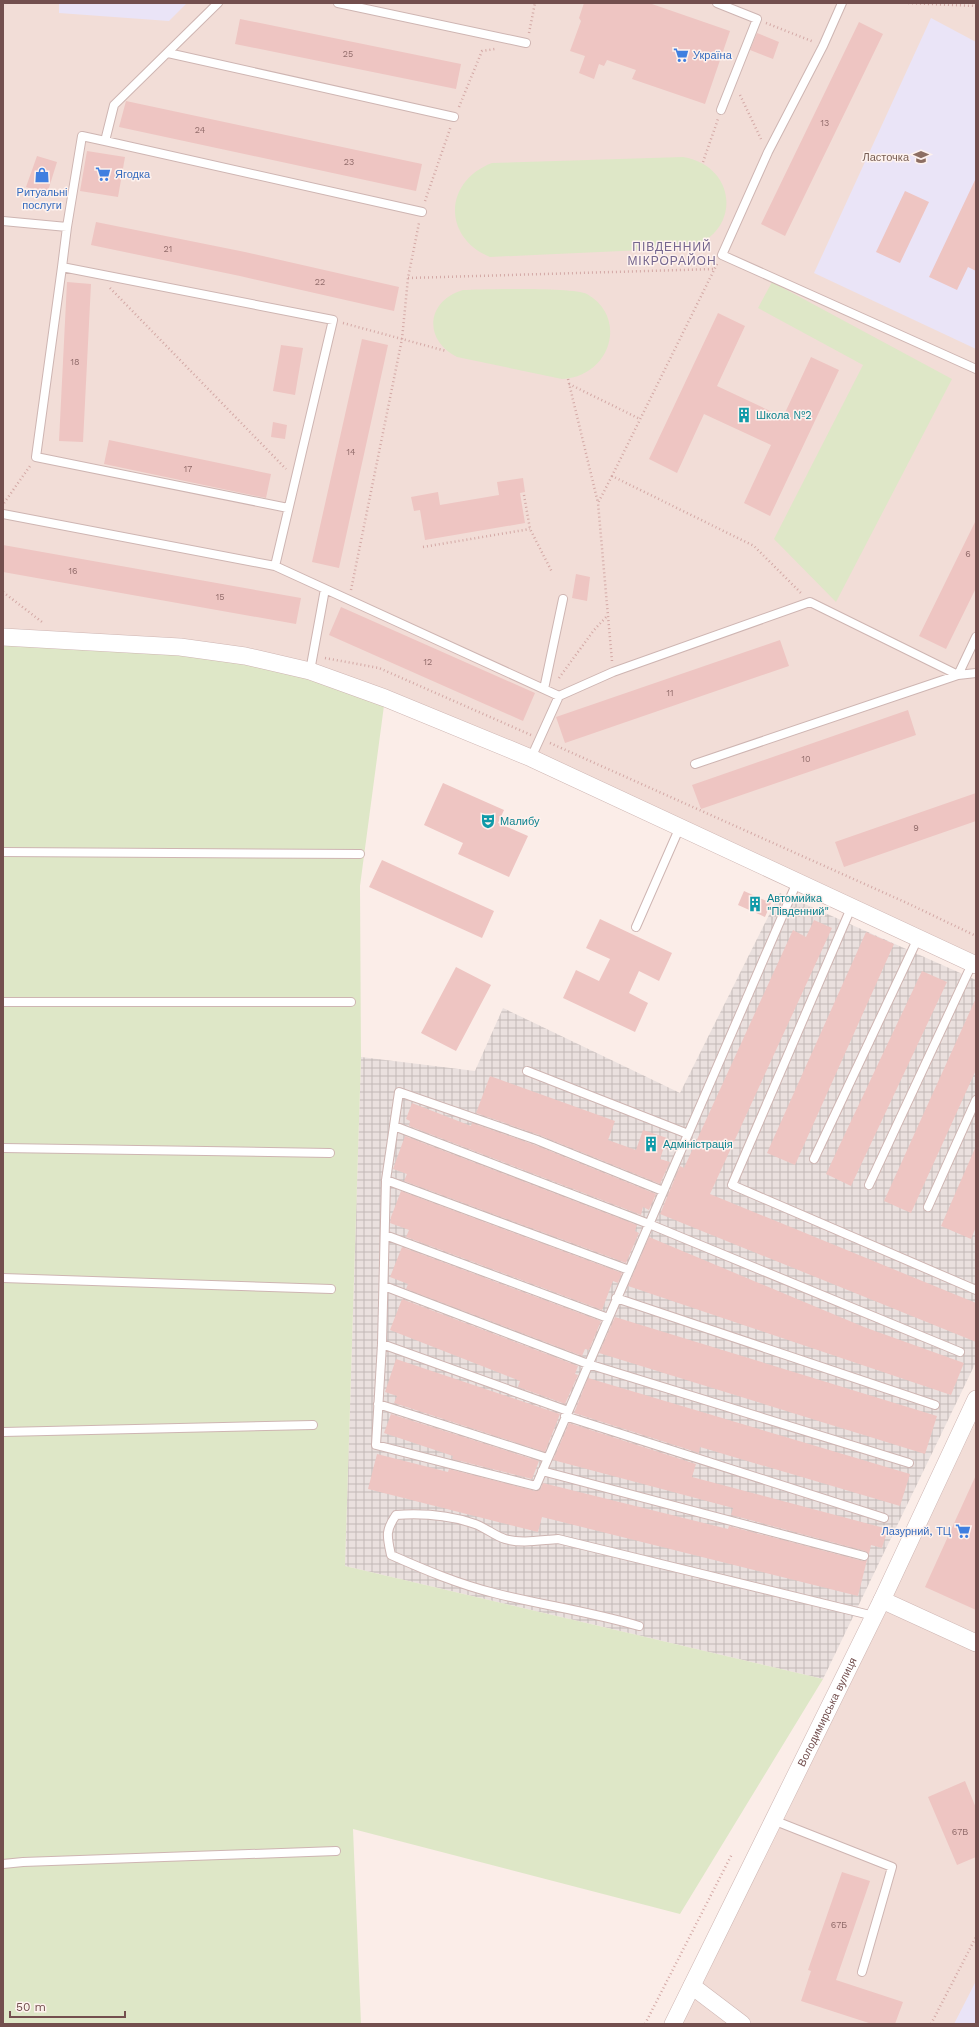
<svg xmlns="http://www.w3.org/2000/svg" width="979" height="2027" font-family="'Work Sans',sans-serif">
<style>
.residential{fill:#f2ddd7}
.industrial{fill:url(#industrial-grid)}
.education{fill:#eae4f7}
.green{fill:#dee7c7}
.building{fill:#eec5c2}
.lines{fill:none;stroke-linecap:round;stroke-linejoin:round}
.service-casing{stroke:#ceb5b2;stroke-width:10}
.minor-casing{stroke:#ceb5b2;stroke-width:18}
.path{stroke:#d3a8a5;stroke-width:2.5;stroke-dasharray:1 3;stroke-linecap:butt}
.service{stroke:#fff;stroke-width:8}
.minor{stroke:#fff;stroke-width:17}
.labels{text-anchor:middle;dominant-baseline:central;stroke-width:3;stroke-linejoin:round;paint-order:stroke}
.number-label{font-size:9px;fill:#926c6b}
.shop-label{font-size:11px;fill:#366cbe;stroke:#fef2ee;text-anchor:start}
.education-label{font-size:11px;fill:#785e54;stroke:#fef2ee;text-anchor:end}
.culture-label{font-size:11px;fill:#0d838f;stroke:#fef2ee;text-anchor:start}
.street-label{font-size:11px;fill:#734f4e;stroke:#fef2ee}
.neighbourhood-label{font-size:12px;letter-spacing:1px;fill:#74668e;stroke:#fef2ee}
</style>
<defs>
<pattern id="industrial-grid" width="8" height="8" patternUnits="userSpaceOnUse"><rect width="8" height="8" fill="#eae0de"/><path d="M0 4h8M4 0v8" fill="none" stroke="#c2b8b6"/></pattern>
</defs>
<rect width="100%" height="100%" fill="#fbede8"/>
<!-- residential -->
<path class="residential" d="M3,3H976V965L385,698L3,636Z
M976,1397V2024H673Z"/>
<!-- industrial -->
<path class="industrial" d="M780,893L976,980V1362L823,1679L345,1566L361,1057L475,1071L503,1008L680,1093Z"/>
<!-- education -->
<path class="education" d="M59,3H187L169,21L59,13Z
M931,18L976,42V349L814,273Z
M976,1981V2024H954Z"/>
<!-- green -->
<path class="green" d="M683,157C738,166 742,233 688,248L490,257C442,237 444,181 492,163Z
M772,282L952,379L836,602L774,539L863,365L758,308Z
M463,290C484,289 573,287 587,294C629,318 610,377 562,379L457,357C423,340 426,301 463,290Z
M3,637L180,647L385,698L360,886L361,1057L345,1566L823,1679L680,1914L353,1829L361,2024H3Z"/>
<!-- building -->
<path class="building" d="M584,3H649L730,31L705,104L632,79L636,70L607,60L604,66L599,64L594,79L579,73L585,56L570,51L581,21L579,18Z
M240,19L461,64L456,89L235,44Z
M859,22L883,34L785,236L761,224Z
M757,33L779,42L773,59L750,50Z
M126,101L422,164L416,191L119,127Z
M87,151L125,157L118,197L80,191Z
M37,156L57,162L47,194L26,187Z
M976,178V271L968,267L957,290L929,277Z
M905,191L929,202L900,263L876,252Z
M96,222L245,252L399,287L394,311L240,276L91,245Z
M67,282L91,284L83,442L59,441Z
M718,313L745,326L717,386L783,417L811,357L839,370L770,516L744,503L771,445L704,414L677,473L649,459Z
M362,339L388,345L339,568L312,562Z
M281,345L303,348L295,395L273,391Z
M273,422L287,425L285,439L271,437Z
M109,440L271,474L266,498L104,464Z
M523,478L525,492L520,493L525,523L425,540L420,510L414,511L411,497L438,492L440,505L499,495L497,482Z
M976,520V588L946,649L919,636Z
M3,545L301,598L296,624L3,572Z
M576,574L590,577L587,601L572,598Z
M341,607L535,693L523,721L329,635Z
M780,640L789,666L565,743L556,717Z
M908,710L916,735L701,809L692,785Z
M443,783L504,810L498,823L528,836L509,877L458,854L463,843L424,825Z
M976,793V821L844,867L835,842Z
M382,860L494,911L482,938L369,887Z
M744,891L771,903L765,917L738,905Z
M600,919L672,953L659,981L639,971L629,993L648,1003L635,1032L563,998L576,970L599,981L610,959L586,948Z
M814,920L832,928L710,1194L976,1303V1342L660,1214L680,1166L684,1168L793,930L806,937Z
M866,932L894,944L795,1165L767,1153Z
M456,967L491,985L456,1051L421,1033Z
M922,971L947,982L851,1186L826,1174Z
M976,998V1070L911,1213L884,1201Z
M490,1076L615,1121L608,1140L636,1150L643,1130L667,1138L660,1159L670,1162L660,1184L539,1135L476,1113Z
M412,1103L471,1126L472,1123L535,1145L656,1194L649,1210L643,1207L641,1215L409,1126L410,1121L406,1119Z
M405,1136L637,1225L635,1231L639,1233L626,1263L404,1181L407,1174L393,1169Z
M976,1146V1227L971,1239L941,1226Z
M401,1191L622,1273L618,1283L613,1281L602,1310L406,1237L409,1230L390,1223L391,1217Z
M649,1237L864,1327L964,1363L951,1395L628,1286Z
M402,1247L601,1321L589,1350L585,1349L582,1356L406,1289L408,1284L390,1277Z
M402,1299L578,1366L575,1374L578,1375L565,1404L518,1387L520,1381L390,1330Z
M615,1317L937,1416L925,1454L599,1353Z
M396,1359L560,1414L545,1452L394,1403L397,1396L385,1392Z
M588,1378L910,1474L900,1506L700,1447L699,1453L574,1413Z
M391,1414L539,1461L532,1479L452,1459L453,1456L384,1433Z
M569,1423L696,1464L692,1477L888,1529L882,1548L871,1545L869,1554L865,1551L731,1515L733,1508L553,1460Z
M377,1454L448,1472L449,1469L535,1491L540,1490L543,1483L728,1529L729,1526L863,1561L867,1560L858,1596L542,1517L538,1532L368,1489Z
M976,1475V1610L925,1587Z
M965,1781L976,1808V1857L957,1865L928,1797Z
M842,1872L870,1881L836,1980L903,2002L895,2024H872L801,2001L811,1971L808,1970Z"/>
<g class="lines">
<!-- service casing -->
<g class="service-casing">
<path id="service" d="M338,3L526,43
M717,3L757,19L721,110
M842,3L823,46L768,152L722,255L976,369
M168,53L454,117
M105,141L422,212
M3,221L67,227L82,136L105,141L114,105L218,3
M67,227L62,267L333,320L275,566L559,696
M62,267L36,457L288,508
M3,514L275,566
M310,671L325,589
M544,689L563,599
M531,758L559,696L613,672L810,602L958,675L976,673
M695,764L958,675L976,637
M3,852L360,854
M851,908L732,1185L976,1290
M636,927L679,829
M3,1002H351
M527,1071L688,1134
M394,1126L649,1224L960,1352
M3,1148L330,1153
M814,1159L918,938
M386,1180L629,1270
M869,1185L972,964
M663,1191L537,1140L399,1092L386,1180L382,1344L376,1445L536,1486L797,882
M928,1207L976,1100
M385,1235L608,1318
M3,1278L331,1289
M384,1286L588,1364L909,1463
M616,1298L935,1405
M382,1344L568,1411
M378,1404L547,1458
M565,1416L884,1518
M3,1432L313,1425
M542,1471L864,1556
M639,1626C592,1612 542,1605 494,1593C458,1584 425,1570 391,1555C387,1536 385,1531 396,1515C424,1513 449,1515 475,1524C486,1528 495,1536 505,1539C522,1544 541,1540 558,1539L874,1616
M773,1820L892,1867L862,1972
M3,1864L23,1862L336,1851"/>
</g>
<!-- minor casing -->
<g class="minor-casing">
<g id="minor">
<path d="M3,637L180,647L245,656L310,671L385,698L531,758L976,965"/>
<path d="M882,1600L976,1643"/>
<path d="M692,1986L742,2024"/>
<path id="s1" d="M673,2024L882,1600L976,1399"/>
</g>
</g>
<!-- path -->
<path class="path" d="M908,3L976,6
M766,23L814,42
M529,33L535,3
M740,95L761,139
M459,107L482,51L495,49
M703,162L718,119
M425,201L451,126
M717,264L612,476L754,546L801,593
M408,278L715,269
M110,288L286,469
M343,323L446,351
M568,379L598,503
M569,384L640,419
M524,495L530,529L552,572
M4,503L30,466
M423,547L530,529
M351,590L402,339L408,278L419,223
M3,592L42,622
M325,658L379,668L531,735
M612,661L598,503L612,476
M559,678L594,630L608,615
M550,743L907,903L976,936
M645,2024L732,1854
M931,2024L976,1937"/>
<!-- service -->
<use href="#service" class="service"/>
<!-- minor -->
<use href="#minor" class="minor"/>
</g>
<!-- icons -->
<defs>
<g id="supermarket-bare" transform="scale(1.2)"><path d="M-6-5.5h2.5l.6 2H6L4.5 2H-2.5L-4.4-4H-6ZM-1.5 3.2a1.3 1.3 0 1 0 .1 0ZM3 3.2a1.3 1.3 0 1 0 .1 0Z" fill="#3f7fe0" stroke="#fef2ee" stroke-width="2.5" paint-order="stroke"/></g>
<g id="school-bare" transform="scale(1.2)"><path d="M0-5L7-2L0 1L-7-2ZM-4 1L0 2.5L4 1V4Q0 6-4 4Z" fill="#8d6e63" stroke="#fef2ee" stroke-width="2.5" paint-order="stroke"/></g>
<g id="shop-bare" transform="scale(1.2)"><path d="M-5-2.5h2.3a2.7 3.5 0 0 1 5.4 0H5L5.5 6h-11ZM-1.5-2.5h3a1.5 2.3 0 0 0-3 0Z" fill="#3f7fe0" stroke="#fef2ee" stroke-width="2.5" paint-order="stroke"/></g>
<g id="building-bare" transform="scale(1.2)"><path d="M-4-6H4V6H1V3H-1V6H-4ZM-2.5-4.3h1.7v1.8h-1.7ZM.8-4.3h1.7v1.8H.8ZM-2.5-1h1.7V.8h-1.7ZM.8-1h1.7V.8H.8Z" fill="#0f9aa8" stroke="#fef2ee" stroke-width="2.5" paint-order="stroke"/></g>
<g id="theatre-bare" transform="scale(1.2)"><path d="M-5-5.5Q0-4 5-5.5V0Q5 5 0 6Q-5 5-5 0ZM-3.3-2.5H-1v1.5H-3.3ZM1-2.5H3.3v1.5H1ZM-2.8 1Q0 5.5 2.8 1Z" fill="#0f9aa8" stroke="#fef2ee" stroke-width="2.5" paint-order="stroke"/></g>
</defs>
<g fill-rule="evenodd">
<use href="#supermarket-bare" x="681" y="55"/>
<use href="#school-bare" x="921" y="157"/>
<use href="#supermarket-bare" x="103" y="174"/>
<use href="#shop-bare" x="42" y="175"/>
<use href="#building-bare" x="744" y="415"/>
<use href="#theatre-bare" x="488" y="821"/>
<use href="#building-bare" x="755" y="904"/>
<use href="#building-bare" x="651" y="1144"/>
<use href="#supermarket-bare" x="963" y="1531"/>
</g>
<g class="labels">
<!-- number labels -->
<g class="number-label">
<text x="348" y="54">25</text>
<text x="825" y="123">13</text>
<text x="200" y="130">24</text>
<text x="349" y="162">23</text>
<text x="168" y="249">21</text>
<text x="320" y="282">22</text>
<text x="75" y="362">18</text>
<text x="351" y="452">14</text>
<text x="188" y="469">17</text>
<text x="968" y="554">6</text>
<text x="73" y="571">16</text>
<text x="220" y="597">15</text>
<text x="428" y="662">12</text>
<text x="670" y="693">11</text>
<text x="806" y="759">10</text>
<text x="916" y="828">9</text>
<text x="960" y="1832">67В</text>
<text x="839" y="1925">67Б</text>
</g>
<!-- shop labels -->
<g class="shop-label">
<text x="693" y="55">Україна</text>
<text x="115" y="174">Ягодка</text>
<text x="42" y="192" text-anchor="middle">Ритуальні<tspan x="42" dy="13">послуги</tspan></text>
<text x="951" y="1531" text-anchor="end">Лазурний, ТЦ</text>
</g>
<!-- education labels -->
<g class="education-label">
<text x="909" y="157">Ласточка</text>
</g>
<!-- culture labels -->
<g class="culture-label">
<text x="756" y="415">Школа №2</text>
<text x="500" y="821">Малибу</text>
<text x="767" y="898">Автомийка<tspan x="767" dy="13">"Південний"</tspan></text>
<text x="663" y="1144">Адміністрація</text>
</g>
<!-- street labels -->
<g class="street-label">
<text stroke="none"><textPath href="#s1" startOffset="348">Володимирська вулиця</textPath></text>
</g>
<!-- neighbourhood labels -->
<g class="neighbourhood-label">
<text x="672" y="247">ПІВДЕННИЙ<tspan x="672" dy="14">МІКРОРАЙОН</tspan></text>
</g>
</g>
<!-- border -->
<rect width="979" height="2027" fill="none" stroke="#734f4e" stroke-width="8"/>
<!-- scale -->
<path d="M10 2011v6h115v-6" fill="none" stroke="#734f4e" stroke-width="2"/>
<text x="16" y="2011" font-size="12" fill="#734f4e" stroke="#fef2ee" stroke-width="3" paint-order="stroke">50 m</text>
</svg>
